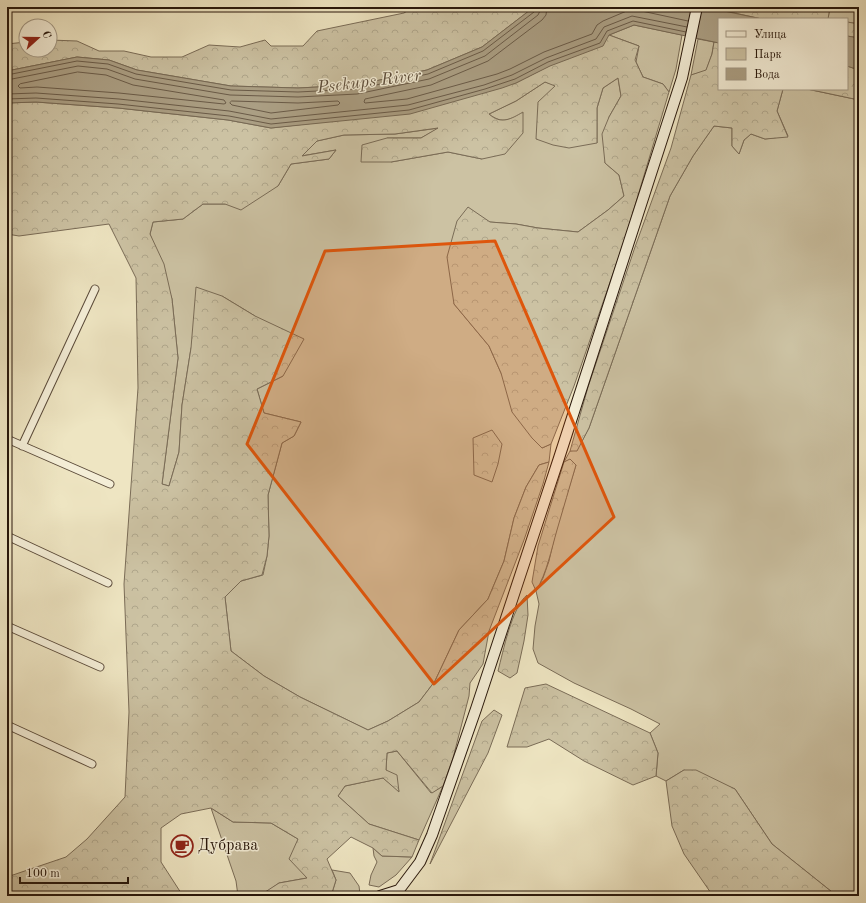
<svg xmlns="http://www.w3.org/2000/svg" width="866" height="903" font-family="'Old Standard TT',serif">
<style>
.green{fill:#ccc2a3;stroke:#7a6c57}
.forest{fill:url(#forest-crowns);stroke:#7a6c57}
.water{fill:#ab9f84;stroke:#776954}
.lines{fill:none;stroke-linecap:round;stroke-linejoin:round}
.shore{stroke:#6a5b48;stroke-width:1}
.street-casing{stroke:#5a4a39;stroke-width:9}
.secondary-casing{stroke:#28170b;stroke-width:12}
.street{stroke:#f4eed7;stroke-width:7}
.secondary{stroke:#f4eed7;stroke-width:10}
.marked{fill:#de560c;fill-opacity:0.2;stroke:#de560c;stroke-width:3;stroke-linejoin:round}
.labels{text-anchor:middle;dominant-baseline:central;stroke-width:3;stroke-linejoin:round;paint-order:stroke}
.poi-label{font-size:16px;fill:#28170b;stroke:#f4eed7;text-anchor:start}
.water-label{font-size:17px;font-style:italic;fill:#5c4d3b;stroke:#f4eed7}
</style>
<defs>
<pattern id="forest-crowns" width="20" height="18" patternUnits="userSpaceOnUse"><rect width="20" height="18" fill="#ccc2a3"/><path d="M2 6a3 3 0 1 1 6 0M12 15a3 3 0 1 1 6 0" fill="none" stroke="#afa68b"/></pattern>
</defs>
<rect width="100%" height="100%" fill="#eee5c2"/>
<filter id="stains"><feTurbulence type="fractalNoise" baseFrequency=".005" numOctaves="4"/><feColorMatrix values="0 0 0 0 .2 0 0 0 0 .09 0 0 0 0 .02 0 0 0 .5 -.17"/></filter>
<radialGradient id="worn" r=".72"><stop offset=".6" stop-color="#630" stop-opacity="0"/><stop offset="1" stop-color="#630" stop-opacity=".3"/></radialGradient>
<!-- green -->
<path class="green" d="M830,7H859V24L847,22V19H828Z
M634,25L682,35L676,69L669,92L663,84L643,77L636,62L639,46L609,35Z
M698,39L714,42L712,54L706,71L691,75Z
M618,78L621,96L609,117L605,163L619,175L624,196L608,210L578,232L538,228L516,224L489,222L468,208L454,304L489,346L501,373L542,448L551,444L549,462L539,465L526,487L514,518L504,561L488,599L459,630L435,681L419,702L388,721L368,730L300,697L264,676L231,651L225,597L241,581L263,575L267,556L269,536L268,495L282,443L294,436L301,422L264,413L257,389L283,376L255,316L222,296L191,348L182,405L179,452L169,486L162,484L178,358L172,299L150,234L153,222L183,219L203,204H225L278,186L291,164L329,159L336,150L301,156L317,141L344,135L395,134L439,128L421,138H387L391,162L448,152L482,159L523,113C510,119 503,125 489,114L516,101L545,82L555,85L597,143V108L603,88Z
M783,89H807L859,100V896H837L772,844L735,789L684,770L666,781L656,776L658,753L650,733L660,724L631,709L574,683L538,663L533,649L535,626L539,604L536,591L543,578L549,561L556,530L576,465L570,460L564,462L570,451L577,450L589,428L670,196L693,156L714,126L732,128V146L739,154L744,140L751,134L765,139L788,136L777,111Z
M397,751L431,793L443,786L419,840L369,824L338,796L345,786L383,778L399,791L386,770L387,753Z
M211,808L233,822L271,823L298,839L307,878L279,883L261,896H238L236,881Z
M373,848L382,856L412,857L396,875L379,887L369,885L371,875L377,862L374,856Z
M332,870L350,873L359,886L360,894L353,896H331L336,880Z"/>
<!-- forest -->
<path class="forest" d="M413,7H534L482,47L427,70L357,85L298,88L231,86L137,70L109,60L77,57L7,71V44L26,42V50H50V40L77,41L99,51H124L151,57H182L209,45L240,47L265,40L271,46H303L317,31L404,13Z
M707,7H830L828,19H762Z
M847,22L859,24V38L847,36Z
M609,35L639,46L635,60L643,77L663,84L669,92L625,239L574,386L551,444L542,448L532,438L512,412L501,373L489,346L454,304L447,257L457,221L468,207L490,222L516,224L538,228L578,232L608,210L624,196L619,175L605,163L602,134L609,117L621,96L618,78L603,88L597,108V143L569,148L553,145L536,139L538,102L555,86L545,82L516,101L489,114C501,125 511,119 523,112V133L505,154L482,159L448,152L391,162H361L362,145L387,138H421L438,128L395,134L344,135L317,141L302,156L336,150L329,159L291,164L278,186L241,210L225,204H203L183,219L153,222L150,234L164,264L172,299L178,358L162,484L169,486L179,452L182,405L191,348L196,287L222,296L255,316L304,339L283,376L257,389L264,413L301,422L294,436L282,443L268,495L269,536L267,556L262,575L241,581L225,597L231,651L264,676L300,697L368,730L388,721L419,702L435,681L459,630L488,599L504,561L514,518L526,487L539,465L549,462L543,484L524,540L489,631L483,664L470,683L469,696L453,758L443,786L432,793L397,751L387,753L386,770L397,775L399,792L383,778L345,786L338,796L369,824L419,840L412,857L382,856L373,848L351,837L327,859L336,880L331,896H259L279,883L307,878L289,859L298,839L271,823L233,822L211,808L181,814L161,828V862L183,896H7V877L66,857L87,839L125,797L129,712L124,584L138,388L136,278L109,224L19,236L7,234V103L36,102L118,108L228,120L271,128L323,122L516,83Z
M714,42L719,43V89H783L777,111L788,137L765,139L751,134L744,140L739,154L732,146V128L714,126L693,156L670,196L589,428L577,451H570L588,387L635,247L671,148L691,75L706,70L712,54Z
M847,66L859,70V100L807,89H847Z
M492,430L502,444L498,464L492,482L474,475L473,438Z
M570,459L576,465C570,487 563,508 557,530C551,551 547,572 536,591L532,582L538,546L564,462Z
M527,595L528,615L524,641L517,673L510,678L498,671C503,652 512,607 527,595Z
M546,684L650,733L658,753L656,776L633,785L584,761L549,739L527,747H507L525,688Z
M494,710L502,715L488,753L430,864L482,721Z
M684,770H696L735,789L772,844L837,896H713L684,854L672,826L666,781Z"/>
<!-- water -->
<path class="water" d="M534,7H705L762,19H719V43L634,25L609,35L603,46L550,66L516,83L502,88L410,114L271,128L228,120L118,108L36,102L7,103V71L77,57L109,60L137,70L231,86L298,88L356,85L427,70L482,47Z
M847,36L859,38V70L847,66Z"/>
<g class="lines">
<!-- shore -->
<path class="shore" d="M547,7L546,15L542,20L488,61L431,85L365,99L364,102L365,103L407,99L497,74L510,69L544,52L592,34L597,25L603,21L629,10H637L688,21
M78,72L106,75L133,85L224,100L226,103L224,104L119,93L37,87L20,88L18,86L20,84Z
M7,75L77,61L108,64L136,74L231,90L298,92L357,89L428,74L483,51L534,12L536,7
M7,80L78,66L107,69L135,79L230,95L298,97L357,94L429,79L485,56L538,15L540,11L541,7
M7,94L36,93L119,99L229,111L271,119L408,105L484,85L512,75L546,58L596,39L604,27L632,16L687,27
M7,99L36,98L118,104L229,116L271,124L409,110L485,89L515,79L548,62L600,43L607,31L633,21L686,32
M232,101L298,103L338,101L340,103L338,105L271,113L232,105L230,103Z"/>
<!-- street casing -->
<g class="street-casing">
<path id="street" d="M7,439L110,484
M22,446L95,289
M7,536L108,583
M7,626L100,667
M7,725L92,764"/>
</g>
<!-- secondary casing -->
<g class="secondary-casing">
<path id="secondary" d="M380,896L399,890L420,862L432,835L476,709L559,458L682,78L697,7"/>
</g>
<!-- street -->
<use href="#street" class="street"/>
<!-- secondary -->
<use href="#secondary" class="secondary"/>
</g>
<!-- marked area -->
<path class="marked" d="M495,241L614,517L434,684L247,444L325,251Z"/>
<!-- icons -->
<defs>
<g id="cafe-ring" transform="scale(1.15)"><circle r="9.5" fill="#f4eed7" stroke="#8f2418" stroke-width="1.5"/><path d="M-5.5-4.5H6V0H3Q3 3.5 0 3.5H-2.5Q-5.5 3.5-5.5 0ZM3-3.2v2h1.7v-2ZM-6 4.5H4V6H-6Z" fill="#8f2418"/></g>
</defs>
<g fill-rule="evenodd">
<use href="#cafe-ring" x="182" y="846"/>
</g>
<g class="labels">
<!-- poi labels -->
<g class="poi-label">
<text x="198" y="846">Дубрава</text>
</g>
<!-- water labels -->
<g class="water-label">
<text transform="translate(369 82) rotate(-7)">Psekups River</text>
</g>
</g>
<!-- margin -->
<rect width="866" height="903" fill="none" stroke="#eee5c2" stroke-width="24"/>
<rect x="8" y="8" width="850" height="887" fill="none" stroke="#28170b" stroke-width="2"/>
<rect x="12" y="12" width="842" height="879" fill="none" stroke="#28170b"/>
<!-- legend -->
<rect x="718" y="18" width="130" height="72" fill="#f4eed7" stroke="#a29885"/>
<rect x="726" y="31" width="20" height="6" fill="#f4eed7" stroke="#a29885"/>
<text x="754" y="38" font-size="12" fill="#28170b">Улица</text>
<rect x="726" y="48" width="20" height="12" fill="#ccc2a3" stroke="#a29885"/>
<text x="754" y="58" font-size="12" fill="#28170b">Парк</text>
<rect x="726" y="68" width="20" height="12" fill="#ab9f84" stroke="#a29885"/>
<text x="754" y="78" font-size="12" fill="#28170b">Вода</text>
<!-- north arrow -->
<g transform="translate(38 38) rotate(69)"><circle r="19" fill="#f4eed7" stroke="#a29885"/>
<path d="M0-3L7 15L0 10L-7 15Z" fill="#8f2418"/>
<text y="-6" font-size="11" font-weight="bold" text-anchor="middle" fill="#28170b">С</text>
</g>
<!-- scale -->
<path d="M20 877v6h108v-6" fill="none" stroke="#28170b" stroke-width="2"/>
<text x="26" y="877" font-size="12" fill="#28170b" stroke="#f4eed7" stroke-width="3" paint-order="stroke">100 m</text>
<rect width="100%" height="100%" filter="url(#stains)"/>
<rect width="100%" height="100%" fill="url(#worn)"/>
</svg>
